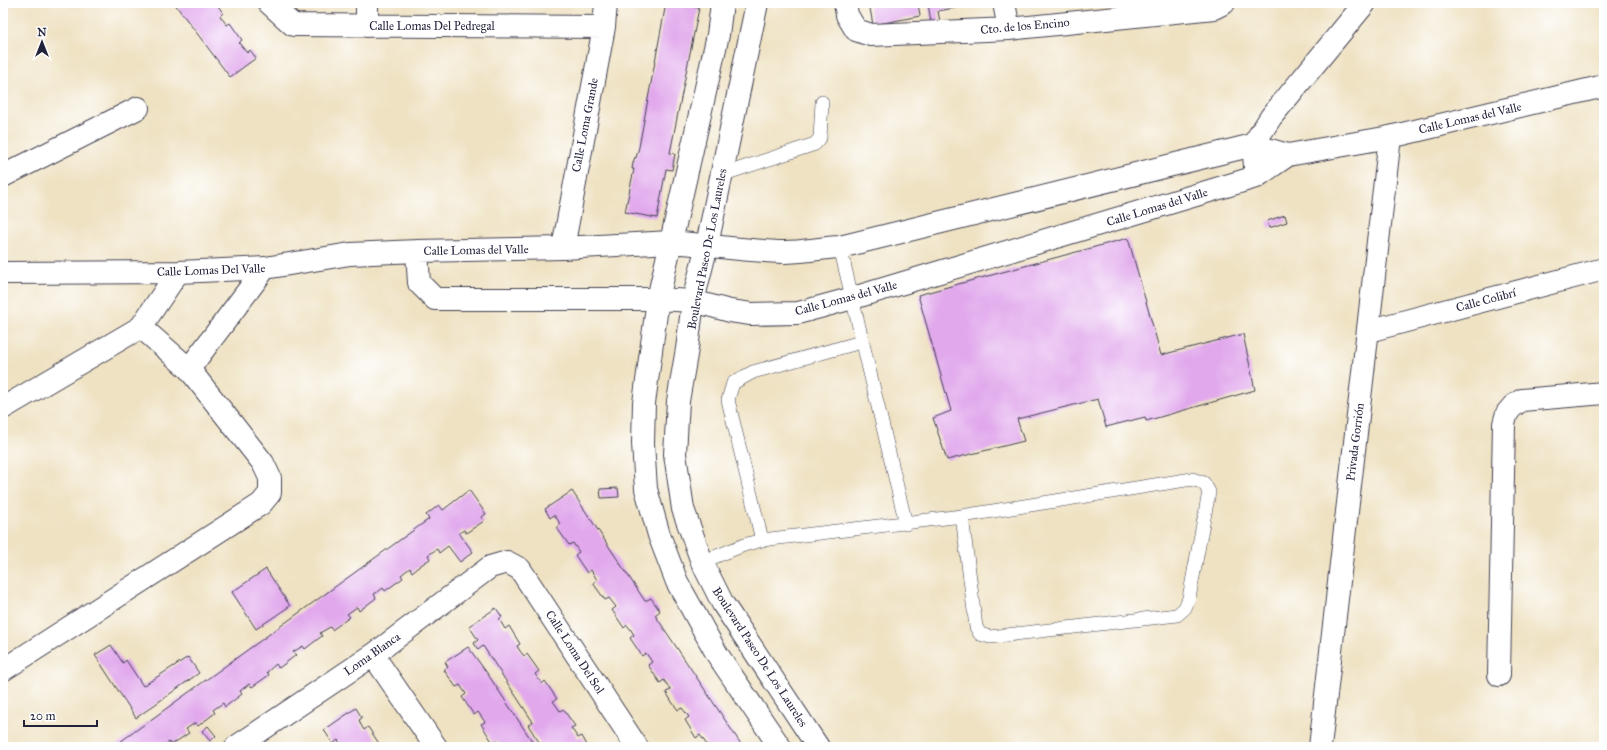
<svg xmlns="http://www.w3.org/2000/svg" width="1607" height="750" font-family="'IM FELL Great Primer',serif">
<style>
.building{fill:#e1a9ec}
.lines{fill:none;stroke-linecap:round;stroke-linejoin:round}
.service-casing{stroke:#413f4f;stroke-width:14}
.minor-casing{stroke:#413f4f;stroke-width:24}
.tertiary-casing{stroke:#413f4f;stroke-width:24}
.service{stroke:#fff;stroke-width:13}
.minor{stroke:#fff;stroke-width:22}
.tertiary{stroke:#fff;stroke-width:22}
.labels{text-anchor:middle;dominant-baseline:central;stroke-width:3;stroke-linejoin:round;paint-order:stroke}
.street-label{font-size:12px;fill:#22223b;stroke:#fff}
</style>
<rect width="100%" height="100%" fill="#fff"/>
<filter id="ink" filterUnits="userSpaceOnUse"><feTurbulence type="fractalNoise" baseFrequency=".025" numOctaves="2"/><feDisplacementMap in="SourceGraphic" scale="8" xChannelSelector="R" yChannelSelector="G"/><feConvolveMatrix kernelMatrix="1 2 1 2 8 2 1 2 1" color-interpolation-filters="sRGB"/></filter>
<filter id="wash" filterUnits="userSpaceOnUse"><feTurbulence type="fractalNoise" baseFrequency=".012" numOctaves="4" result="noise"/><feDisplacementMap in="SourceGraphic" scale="16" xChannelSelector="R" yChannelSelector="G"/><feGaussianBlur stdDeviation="0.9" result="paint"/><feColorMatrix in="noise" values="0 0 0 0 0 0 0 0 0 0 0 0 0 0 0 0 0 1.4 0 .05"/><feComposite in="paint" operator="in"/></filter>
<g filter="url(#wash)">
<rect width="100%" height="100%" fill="#efe2c3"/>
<g id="blocks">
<!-- building -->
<path class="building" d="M174,3H216L223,13L220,16L227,25L230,23L242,40L239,43L247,53L250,50L256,58L230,77Z
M666,3H675L699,8L670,153L675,154L672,170L666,169L657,218L625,212L634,169H632L633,163L635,157L636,158L639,147Z
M869,3H918L920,16L873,25Z
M928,3H977V4L938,11L940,22L931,23Z
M1285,215L1287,222L1269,228L1267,221Z
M1128,238L1161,355L1243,334L1255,390L1146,421L1145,417L1106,427L1098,399L1017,419L1024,441L947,460L933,418L951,411L918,295Z
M618,488L619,497L601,498L600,489Z
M469,490L486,514L481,517L484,521L466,533L464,530L459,533L473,552L460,562L448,546L439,553L437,549L428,555L430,559L421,565L412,572L410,568L401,575L403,578L385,591L383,588L379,591L374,594L376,598L359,611L357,607L347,614L350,617L332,630L330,627L320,633L322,636L305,649L303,646L293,652L296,655L279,668L276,664L267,672L269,675L252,687L249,684L240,691L242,694L225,707L223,703L213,710L215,713L198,726L195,723L186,729L189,733L171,745L169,742L162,747H113L429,519L426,515L439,505L443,510Z
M572,491L645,601L651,598L660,611L655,615L743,747H704L707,745L700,735L696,738L685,720L689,717L682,708L678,710L672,702L666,692L671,690L664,680L660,683L648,665L652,662L646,653L642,656L630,638L634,635L631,630L627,625L624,628L612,610L616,607L613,603L609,598L605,600L593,583L597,580L591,570L587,573L575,555L579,552L573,543L569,545L557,528L560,525L558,520L554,515L550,518L545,509Z
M266,569L290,606L256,629L232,592Z
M496,608L502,617L499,619L505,629L509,626L520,644L517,646L520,651L524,656L527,654L539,671L535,674L542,684L545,681L557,699L553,701L560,711L563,709L575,726L571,728L578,738L582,736L588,747H543L537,739L528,725L533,722L483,646L478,650L474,643L478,640L469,626Z
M111,645L123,663L126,660L143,686L188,657L199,673L136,718L95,655Z
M468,647L487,673L536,747H501L497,740L493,743L481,724L485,722L478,712L474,715L462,697L466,694L460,685L456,687L444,670L448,667L445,662Z
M356,708L362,718L359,720L361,725L364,730L368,727L380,745L377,747H343L338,740L333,744L324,730Z
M208,726L216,736L210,741L202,731Z"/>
</g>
</g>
<g filter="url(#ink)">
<use href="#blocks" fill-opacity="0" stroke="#413f4f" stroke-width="1"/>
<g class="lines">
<!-- service casing -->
<g class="service-casing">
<path id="service" d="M721,175L815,144L820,138L822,102
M840,247L906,524
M762,540L728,400L733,383L753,372L861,342
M702,562L744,545L762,540L962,516L1192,479L1204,483L1209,492L1189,598L1185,608L1177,615L990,637L980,634L976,627L962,516"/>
</g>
<!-- minor casing -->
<g class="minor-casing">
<path id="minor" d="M269,3L293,25L604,27
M845,3L847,15L856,30L871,35L1009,29L1214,8L1224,3
M1004,3L1009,29
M367,26V3
M3,176L138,108
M1256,177L1253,145L1271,117L1365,3
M563,248L604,27L606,3
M417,251L419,283L435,299H658
M3,273L178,272L265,268L350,254L417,251L563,248L671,242
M1368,331L1604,269
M189,369L265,268
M3,408L141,327L178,272
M373,655L436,747
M3,670L261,504L270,493V478L263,463L189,369L141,327
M1499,675L1504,424L1507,413L1513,406L1522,400L1604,393
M236,747L373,655L490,567L507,562L520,569L637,747
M1320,747L1390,137"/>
</g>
<!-- tertiary casing -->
<g class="tertiary-casing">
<path id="tertiary" d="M722,3L718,35L658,299L644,403L643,443L646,489L659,535L677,582L717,654L780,747
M757,3L707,245L693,301L687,349L678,401L675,454L683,509L702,562L723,604L818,747
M671,242C709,245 746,251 784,252C803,252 821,248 840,247L1253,145L1288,155
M658,299L693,301L730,311L751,314L798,313L853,298L1256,177L1288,155L1390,137L1604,86"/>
</g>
<!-- service -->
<use href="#service" class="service"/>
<!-- minor -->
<use href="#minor" class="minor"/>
<!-- tertiary -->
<use href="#tertiary" class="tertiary"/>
</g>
</g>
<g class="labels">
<!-- street labels -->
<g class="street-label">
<text x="432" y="26">Calle Lomas Del Pedregal</text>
<text transform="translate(1025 26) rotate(-5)">Cto. de los Encino</text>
<text transform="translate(1470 118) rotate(-13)">Calle Lomas del Valle</text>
<text transform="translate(585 125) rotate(-79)">Calle Loma Grande</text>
<text transform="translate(1157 207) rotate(-17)">Calle Lomas del Valle</text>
<text transform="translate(707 249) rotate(-79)">Boulevard Paseo De Los Laureles</text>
<text transform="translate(476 250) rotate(-1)">Calle Lomas del Valle</text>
<text transform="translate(211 270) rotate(-2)">Calle Lomas Del Valle</text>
<text transform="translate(846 298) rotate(-15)">Calle Lomas del Valle</text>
<text transform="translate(1486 300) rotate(-15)">Calle Colibrí</text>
<text transform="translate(1355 442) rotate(-83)">Privada Gorrión</text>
<text transform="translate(575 652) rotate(57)">Calle Loma Del Sol</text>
<text transform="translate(372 654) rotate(-35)">Loma Blanca</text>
<text transform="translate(760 657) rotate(57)">Boulevard Paseo De Los Laureles</text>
</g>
</g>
<!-- margin -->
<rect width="1607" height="750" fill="none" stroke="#fff" stroke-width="16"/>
<!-- north arrow -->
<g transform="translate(42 42)" stroke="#ffffff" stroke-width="3" paint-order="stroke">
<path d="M0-3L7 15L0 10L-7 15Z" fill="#22223b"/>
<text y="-6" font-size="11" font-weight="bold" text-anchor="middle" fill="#22223b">N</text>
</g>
<!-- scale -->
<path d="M24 720v6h73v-6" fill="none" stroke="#22223b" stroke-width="2"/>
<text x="30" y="720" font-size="12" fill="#22223b" stroke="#ffffff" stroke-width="3" paint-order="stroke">20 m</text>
</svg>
